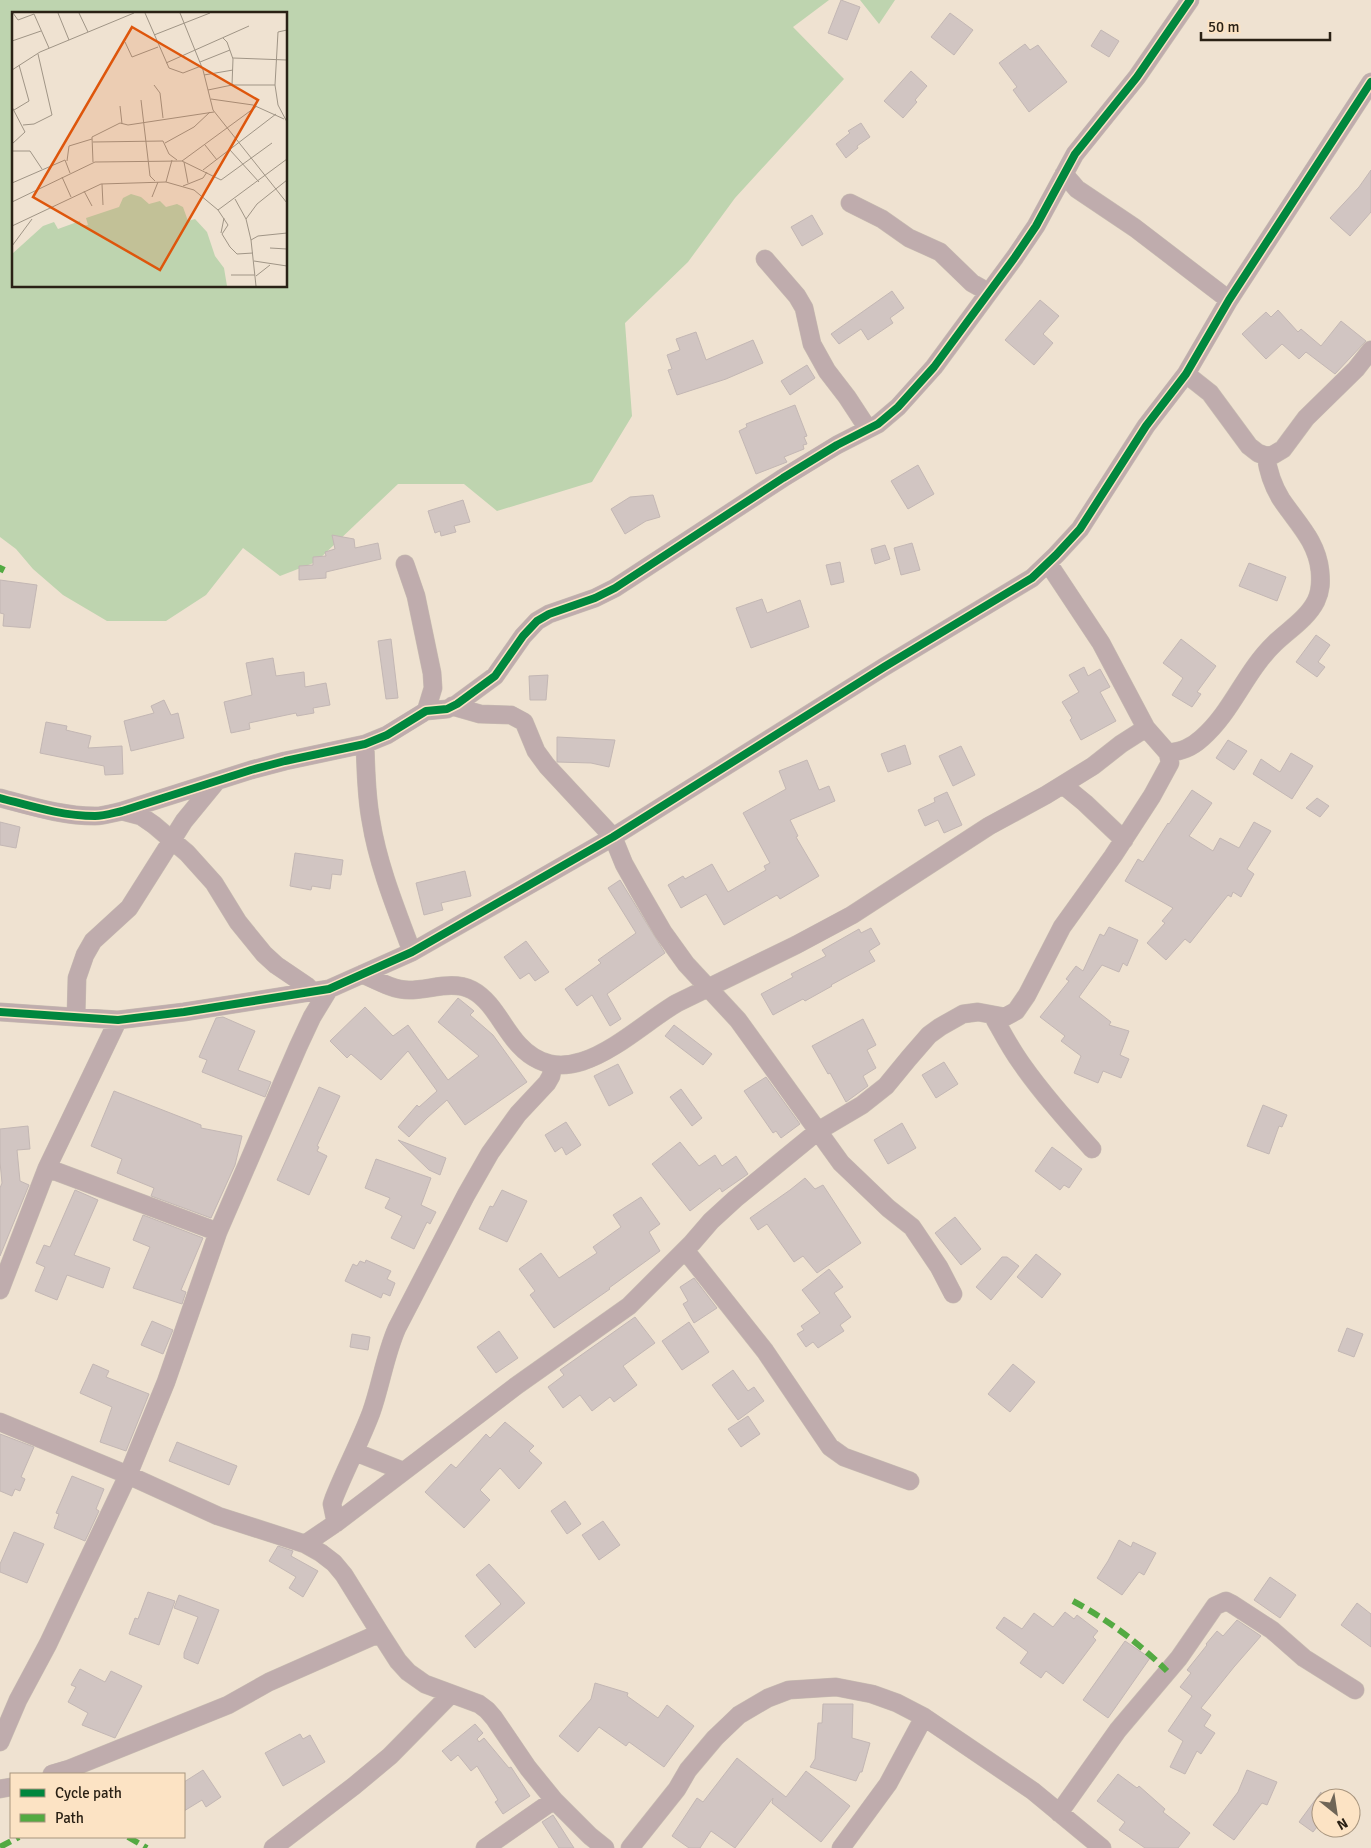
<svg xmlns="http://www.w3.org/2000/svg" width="1371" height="1848" font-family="Signika,sans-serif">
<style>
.green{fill:#bed4af;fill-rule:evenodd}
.building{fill:#d1c5c2;stroke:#c3b7b4}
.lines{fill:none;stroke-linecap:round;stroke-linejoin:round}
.minor-casing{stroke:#c9beb2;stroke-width:19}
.minor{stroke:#bfacad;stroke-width:18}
.quiet{stroke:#53aa42;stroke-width:6;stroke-dasharray:12 6;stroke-linecap:butt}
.cycleway-casing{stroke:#fce3c4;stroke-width:11}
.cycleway{stroke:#00873e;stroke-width:8}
.inset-road{fill:none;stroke:#a09586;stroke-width:1}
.view{fill:#de560c;fill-opacity:0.15;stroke:#de560c;stroke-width:2.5}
.inset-edge{fill:none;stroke:#2a2115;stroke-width:2.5}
</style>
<rect width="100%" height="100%" fill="#efe2d1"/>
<!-- green -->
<path class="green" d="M0,0H829L793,27L844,79L735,198L688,262L625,323L632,416L592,482L497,511L464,484H398L316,562L280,576L243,548L206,595L166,621H107L63,595L33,569L16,549L0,537ZM14,14H286V286H14Z
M860,0H895L879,24Z"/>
<!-- building -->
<path class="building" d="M841,0L860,7L847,40L828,33Z
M950,13L973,30L954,55L931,37Z
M1101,30L1119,41L1109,57L1091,46Z
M1025,44L1030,50L1038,45L1067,82L1029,112L1013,90L1017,87L999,63Z
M911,71L927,86L915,100L917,102L903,118L884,101Z
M861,123L870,137L857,146L858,148L846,158L836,144L850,133L848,131Z
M1371,170V212L1350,236L1330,218L1359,187Z
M812,215L823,234L802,246L791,227Z
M892,291L904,308L890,318L893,323L868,340L861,329L839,344L831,334Z
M1040,300L1059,316L1043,334L1053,343L1034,365L1005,340Z
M1278,310L1298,332L1301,329L1321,346L1341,321L1366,341L1335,374L1306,352L1299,359L1282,344L1266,359L1242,334L1266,312L1271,317Z
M696,332L706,360L753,340L763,363L726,379L677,395L668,370L672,369L667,355L680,350L676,339Z
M807,365L815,378L790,395L781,381Z
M795,405L807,436L804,437L807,444L803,445L804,449L784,457L787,462L756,474L739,431L747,427L746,424Z
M918,465L934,494L908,509L891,481Z
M653,495L660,517L646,521L625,534L611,509L630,497Z
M463,500L470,522L454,526L456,532L441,536L440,531L435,533L428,511Z
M332,535L354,539L355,548L378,543L381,559L326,572V578L299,580V566L313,565V557L326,556L325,552L335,549Z
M912,543L920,570L901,575L894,548Z
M885,545L890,559L875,564L871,549Z
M840,562L844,582L831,585L826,565Z
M1249,563L1286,577L1277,601L1239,586Z
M0,580L37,585L30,628L3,626L4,614L0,613Z
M762,599L767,613L800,600L809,627L751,648L736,608Z
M1316,635L1330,645L1318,662L1325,667L1317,677L1296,662Z
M391,639L398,698L386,699L378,641Z
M1181,639L1216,666L1197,692L1201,694L1192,707L1172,695L1183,678L1163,663Z
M273,658L276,676L304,672L305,687L326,683L330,705L313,708L314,713L297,716L296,713L249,723L250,729L231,733L224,702L252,695L246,663Z
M1084,667L1088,676L1100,669L1110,687L1100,692L1116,721L1081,740L1070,720L1072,718L1062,702L1079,692L1069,675Z
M548,675L546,700H530L529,676Z
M164,700L171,715L178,713L184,738L131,751L124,721L154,713L151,706Z
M46,722L67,726L66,730L91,736L88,748L122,746L123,774L105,775L104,766L40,753Z
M557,737L615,740L609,767L591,763L557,762Z
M1228,740L1247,751L1234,770L1216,758Z
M905,745L911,764L888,772L881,754Z
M961,746L975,775L953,786L939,756Z
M1291,753L1313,766L1292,799L1253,774L1261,759L1280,772Z
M807,760L819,790L829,786L835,801L790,820L798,836L796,837L819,876L780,899L777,895L724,925L706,894L681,908L668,885L683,876L685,879L712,864L728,892L766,870L764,866L770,863L743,813L786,789L779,771Z
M1192,790L1212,803L1189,836L1213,851L1220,838L1239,848L1254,822L1271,831L1247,869L1254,874L1241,897L1233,892L1231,897L1228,895L1190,943L1185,939L1166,960L1147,943L1165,923L1162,921L1173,908L1125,881L1138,859L1143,862L1168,823L1169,824Z
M947,792L962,825L944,833L938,820L925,826L918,810L935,802L934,798Z
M1317,798L1329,806L1320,817L1306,808Z
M0,822L20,827L16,848L0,845Z
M295,853L343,860L341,875L332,874L330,889L312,886L311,890L290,886Z
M465,871L471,896L441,903L443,910L424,915L416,883Z
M620,880L665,953L607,994L621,1019L610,1026L592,995L577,1006L565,989L601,963L598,960L636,933L608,888Z
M1109,927L1138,940L1127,966L1123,963L1119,972L1102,965L1079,997L1111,1022L1109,1025L1129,1031L1120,1055L1129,1059L1121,1078L1103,1071L1098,1083L1074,1073L1081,1056L1061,1041L1065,1036L1040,1017L1069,981L1066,979L1076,966L1083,971L1100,934L1104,936Z
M871,928L880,944L869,951L875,961L831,985L832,986L805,1001L803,999L773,1015L761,994L793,977L791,974L826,956L822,950L859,929L861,933Z
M526,941L549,972L535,981L529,973L520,979L504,957Z
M458,998L474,1011L470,1015L493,1035L527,1082L465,1125L447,1100L427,1118L409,1137L398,1127L417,1105L419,1107L437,1091L408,1051L381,1080L351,1054L347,1058L330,1041L365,1007L393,1036L408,1025L448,1080L479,1056L438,1022Z
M223,1017L255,1031L238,1070L271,1082L265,1097L202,1072L207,1060L199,1057L216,1018Z
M863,1019L876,1045L867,1050L876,1068L863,1076L868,1086L846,1102L830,1073L828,1074L812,1046Z
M674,1025L712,1054L703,1065L665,1036Z
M944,1062L958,1084L936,1098L922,1075Z
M618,1064L633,1093L609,1106L594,1076Z
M766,1077L800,1124L781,1138L776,1131L773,1133L744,1091Z
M319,1087L340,1096L317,1146L319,1147L317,1151L327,1156L309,1195L277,1180Z
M681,1089L702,1118L692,1126L670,1097Z
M114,1091L201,1125V1128L242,1136L235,1165L211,1218L151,1196L154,1188L117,1173L122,1159L91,1146Z
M1263,1105L1287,1115L1282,1127L1279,1126L1269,1154L1247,1146Z
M566,1122L581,1145L566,1155L562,1147L555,1152L545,1135Z
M902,1123L916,1148L888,1164L874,1140Z
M28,1126L30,1149L17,1150L20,1181L29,1185L0,1256V1188L2,1183L0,1162V1129Z
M398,1140L446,1158L440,1175L429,1170Z
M680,1142L699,1166L715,1155L722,1166L736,1156L748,1174L722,1192L720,1188L690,1211L652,1164Z
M1052,1147L1082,1169L1069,1188L1064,1185L1060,1190L1035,1171Z
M376,1159L431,1178L421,1205L436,1212L430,1224L427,1222L414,1249L391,1238L402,1216L385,1208L390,1198L365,1188Z
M805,1178L815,1189L823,1185L861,1243L817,1273L803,1256L794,1262L767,1224L758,1230L750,1218L790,1190Z
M75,1190L98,1200L74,1255L110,1268L103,1288L67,1275L57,1300L35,1291L45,1267L36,1263L44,1245L50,1247Z
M502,1190L527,1201L507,1242L479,1229L490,1206L493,1207Z
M641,1197L660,1224L649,1232L660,1251L609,1288L610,1289L554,1328L530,1295L535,1291L519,1269L541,1253L559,1278L597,1253L593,1247L621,1227L613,1215Z
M143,1215L203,1238L181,1290L186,1292L182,1304L133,1288L150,1247L133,1240Z
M955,1217L981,1249L961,1265L935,1233Z
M1036,1254L1061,1274L1042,1298L1017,1277Z
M1002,1257H1007L1019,1266L991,1300L976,1287Z
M366,1260L391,1271L387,1279L395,1283L390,1296L383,1293L381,1298L345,1281L353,1264L357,1266L360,1261L365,1263Z
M829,1269L843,1287L834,1293L851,1317L840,1325L844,1331L818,1348L813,1342L806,1347L797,1334L804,1330L801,1326L820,1313L802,1290Z
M694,1278L717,1308L694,1323L683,1304L688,1301L680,1287Z
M635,1317L655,1343L623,1366L637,1385L614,1402L610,1397L592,1411L580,1395L563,1408L548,1387L564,1375L560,1370Z
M152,1321L173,1330L163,1354L141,1345Z
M689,1322L709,1352L682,1370L662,1341Z
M1347,1328L1363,1334L1354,1357L1338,1351Z
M499,1331L518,1358L496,1373L477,1347Z
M352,1334L370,1337L368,1350L350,1347Z
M93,1364L109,1371L106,1377L149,1394L126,1451L100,1442L112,1407L80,1393Z
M1013,1364L1035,1382L1010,1412L988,1394Z
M733,1370L748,1391L754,1387L764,1401L738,1420L712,1385Z
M748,1416L760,1434L741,1447L728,1429Z
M505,1422L534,1446L529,1451L542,1463L519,1489L500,1468L480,1490L490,1500L464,1528L425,1492L451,1464L456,1468L486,1434L490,1438Z
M0,1434L34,1447L21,1477L25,1479L20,1491L15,1489L12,1496L0,1491Z
M177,1442L237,1466L229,1485L169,1461Z
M72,1476L104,1489L96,1509L99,1511L85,1541L54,1528L59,1514L56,1513Z
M565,1501L581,1524L567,1534L551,1511Z
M603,1521L620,1545L599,1560L582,1535Z
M14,1532L44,1544L27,1583L0,1572V1564Z
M1119,1540L1131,1547L1133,1542L1156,1553L1144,1575L1139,1572L1122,1595L1097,1578L1108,1561Z
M278,1546L293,1551L291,1556L318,1571L303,1597L289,1588L296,1577L269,1561Z
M489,1564L525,1603L475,1648L465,1636L501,1604L476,1575Z
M1270,1577L1296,1595L1280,1618L1254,1600Z
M148,1592L175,1601L159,1645L129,1634L135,1618L138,1619Z
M179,1595L219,1610L198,1664L184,1658V1653L198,1617L174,1608Z
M1357,1603L1371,1614V1647L1341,1625Z
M1065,1612L1074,1619L1077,1615L1098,1631L1093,1637L1096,1640L1063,1684L1046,1671L1041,1678L1020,1663L1028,1652L996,1628L1004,1617L1022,1629L1034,1613L1053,1627Z
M1237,1620L1261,1636L1234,1667L1201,1708L1211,1715L1204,1726L1215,1733L1201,1754L1197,1751L1185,1774L1170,1767L1183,1741L1168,1731L1192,1696L1180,1687L1191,1673L1187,1670L1207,1645L1206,1644L1217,1631L1223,1636Z
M1125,1641L1150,1658L1108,1718L1083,1700Z
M80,1669L105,1682L111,1671L142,1686L115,1738L82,1725L88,1713L68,1702L76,1687L71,1685Z
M595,1683L628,1693L627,1696L658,1718L667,1705L694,1726L664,1767L629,1742L626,1746L599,1727L578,1752L559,1736L591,1699Z
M823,1704H853L852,1738L870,1743L862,1772H860L856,1781L810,1767L815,1759L818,1723H822Z
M475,1724L483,1733L477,1739L479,1742L484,1738L509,1768L511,1767L530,1796L503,1814L495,1802L498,1800L477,1766L471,1771L458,1755L451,1761L442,1751Z
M300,1734L303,1739L310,1735L325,1762L283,1786L265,1753Z
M737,1758L786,1797L806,1771L850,1806L821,1842L772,1803L773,1798L735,1848L711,1831L700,1848H689L672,1836L697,1798L703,1802Z
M203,1770L221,1797L206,1807L202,1800L184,1811V1782Z
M1247,1770L1277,1782L1267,1805L1262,1803L1234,1840L1213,1825L1238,1792Z
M1118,1774L1137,1788L1139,1786L1165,1809L1163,1812L1190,1833L1178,1848H1145L1119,1830L1125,1822L1097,1801Z
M1321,1792V1822L1313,1832L1299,1822Z
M553,1815L574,1848H559L542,1822Z"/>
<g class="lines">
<!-- minor casing -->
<g class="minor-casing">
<path id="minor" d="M1064,174L1077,189L1135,228L1229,300
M850,203L882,219L909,238L940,252L972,283L988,292
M765,259L797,296L804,308L812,344L827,371L847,397L868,429
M1186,374L1210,393L1249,446L1258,453L1266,456L1273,455L1283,449L1306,418L1356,369L1371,350
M405,564L416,596L432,673L433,688L426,711
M452,706L480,714L511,715L524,722L536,751L547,766L613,837L624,864L638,889L663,932L686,964L738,1020L841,1163L888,1208L912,1227L939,1267L953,1294
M365,744C366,770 366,795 371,821C378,865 396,909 412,952
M1168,753C1182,751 1191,748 1202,738C1232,712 1245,672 1274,644C1287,631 1307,619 1316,601C1321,591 1321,582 1320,571C1317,541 1297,523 1281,499C1273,486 1268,471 1266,456
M1063,785L1085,803L1124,840
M0,798C31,806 62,816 95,816C104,816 113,813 122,811L251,770L285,761L365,744L387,735L426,711L447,709L457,704L495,676L523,636L537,621L549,614L595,598L615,588L783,478L837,445L878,424L898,407L934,367L1015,257L1036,226L1075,154L1137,77L1190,0
M122,811L141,816L154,825L187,853L214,883L238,922L264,954L276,965L307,986L312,991
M362,974C376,980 393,990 409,990C430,990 452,980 472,990C493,1001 503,1028 519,1045C569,1099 632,1029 677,1003L796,945L852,915L989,826L1046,795L1093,766L1121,744L1146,728
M0,1012L118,1020L184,1012L329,989L412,952L613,837L884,667L1032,578L1056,555L1080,529L1146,426L1186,374L1229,300L1371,82
M76,1016L77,978L85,955L93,941L129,908L184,821L216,782
M993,1016C1002,1032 1010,1048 1021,1063C1042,1093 1067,1121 1092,1149
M47,1168L218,1232
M685,1250L765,1351L830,1447L844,1457L910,1481
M0,1290L47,1168L118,1020
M0,1422L128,1475L218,1516L305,1544L321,1553L334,1563L344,1575L380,1633L398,1661L408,1672L425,1684L479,1704L487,1710L494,1718L528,1768L554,1800L590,1836L605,1848
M355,1452L403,1471
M336,1523L332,1504L334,1498C345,1470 360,1442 371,1413C381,1385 385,1355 397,1328L466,1195L490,1153L518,1114L547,1083L551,1076L553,1065
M305,1544L336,1523L516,1386L629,1306L692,1243L711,1221L735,1199L818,1131L862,1105L886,1086L909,1058L929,1035L940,1027L963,1014L978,1012L1005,1017L1016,1011L1027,995L1062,927L1113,856L1152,796L1170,763L1168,753L1146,728L1101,643L1048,563
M0,1742L18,1700L48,1644L128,1475L166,1382L218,1232L298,1047L312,1017L329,989
M52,1774L69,1769L228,1705L269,1682L380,1633
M0,1789L11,1787
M1059,1813L1118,1730L1179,1658L1215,1606L1226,1601L1232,1604L1272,1630L1304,1658L1355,1690
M273,1848L354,1786L390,1756L451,1694
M485,1848L554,1800
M630,1848L677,1789L688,1770L715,1738L739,1715L768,1698L789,1690L836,1687L872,1694L897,1703L924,1717L1033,1791L1102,1848
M841,1848L888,1784L924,1717"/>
</g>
<!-- minor -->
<use href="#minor" class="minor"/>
<!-- quiet -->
<path class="quiet" d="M0,572L3,566
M1073,1601C1108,1620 1139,1643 1167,1671
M128,1837L147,1848
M0,1847L19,1837"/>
<!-- cycleway casing -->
<g class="cycleway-casing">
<path id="cycleway" d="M0,798C31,806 62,816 95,816C104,816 113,813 122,811L251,770L285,761L365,744L387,735L426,711L447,709L457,704L495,676L523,636L537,621L549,614L595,598L615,588L783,478L837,445L878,424L898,407L934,367L1015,257L1036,226L1075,154L1137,77L1190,0
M0,1012L118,1020L184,1012L329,989L412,952L613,837L884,667L1032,578L1056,555L1080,529L1146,426L1186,374L1229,300L1371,82"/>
</g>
<!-- cycleway -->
<use href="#cycleway" class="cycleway"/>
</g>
<!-- overview -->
<g transform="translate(12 12)">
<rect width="275" height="275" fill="#efe2d1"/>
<path d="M119,182L129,185L137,192L148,189L154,195L165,192L171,195L176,209L183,207L195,220L203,244L212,256L215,274H0V242L31,214L42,210L46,217L68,209L69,214L76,213L74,206L107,195L111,186Z" fill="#bed4af"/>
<path class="inset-road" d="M1,1L6,8L22,2L37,36M46,1L57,28M67,1L76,20M133,1L157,56L171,61L189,54M168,1L191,58L201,98L275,191M275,18L266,20L263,73L266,93L275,110M142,23L198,1M211,26L215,30L221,47L220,73M0,29L29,19M113,30L120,45L146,35M221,46L275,48M188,50L218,38M154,51L237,14M0,58L28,40L122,1M192,63L221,58M142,73L148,81L151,106M196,78L220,73H263M199,87L241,93L272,107M129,88L138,164L143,169M108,94L110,112M0,95L13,120L0,132M2,98L17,89L7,53M11,113L22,112L40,103L26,42M81,130L151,129L157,142L165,148M153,131L182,115L198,100M193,133L205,148M218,138L247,170M0,139H18L30,157M55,149L57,134L80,127M170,149L245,94M81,150L80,125L108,111L116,113L202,100M172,150L176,171M191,158L264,102M50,165L59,185M154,170L160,148M0,171L53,148L58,161M90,172L91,193M171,174L191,166L195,160M72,179L80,194M140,185L146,170M223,187L234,207L239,228L244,274M0,190L83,150L170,149L209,168L260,131M206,198L216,213L210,222L218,235L225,242L241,241M234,207L245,192L275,168M0,214L89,172L154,170L182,178L206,198L275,147M209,221L212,206M239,228L246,224L275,221M0,234L20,207M258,236L275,237M242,249L275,254M219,263H243M244,264L258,253"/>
<path class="view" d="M120,15L246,88L148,258L21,185Z"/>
<rect width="275" height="275" class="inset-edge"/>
</g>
<!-- legend -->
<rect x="10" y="1773" width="175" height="65" fill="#fce3c4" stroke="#a8957e"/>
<rect x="20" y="1789" width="25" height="8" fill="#00873e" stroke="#a8957e"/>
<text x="55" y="1798" font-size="15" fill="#2a2115">Cycle path</text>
<rect x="20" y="1814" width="25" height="8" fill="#53aa42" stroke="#a8957e"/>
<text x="55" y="1823" font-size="15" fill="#2a2115">Path</text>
<!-- north arrow -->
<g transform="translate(1336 1813) rotate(150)"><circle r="24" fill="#fce3c4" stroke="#a8957e"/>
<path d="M0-4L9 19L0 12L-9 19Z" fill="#6f6557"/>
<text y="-8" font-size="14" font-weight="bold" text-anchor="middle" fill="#2a2115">N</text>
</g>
<!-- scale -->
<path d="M1201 32v8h129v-8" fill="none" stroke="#2a2115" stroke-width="2.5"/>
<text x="1208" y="32" font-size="15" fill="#2a2115" stroke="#fce3c4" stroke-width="4" paint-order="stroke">50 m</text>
</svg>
